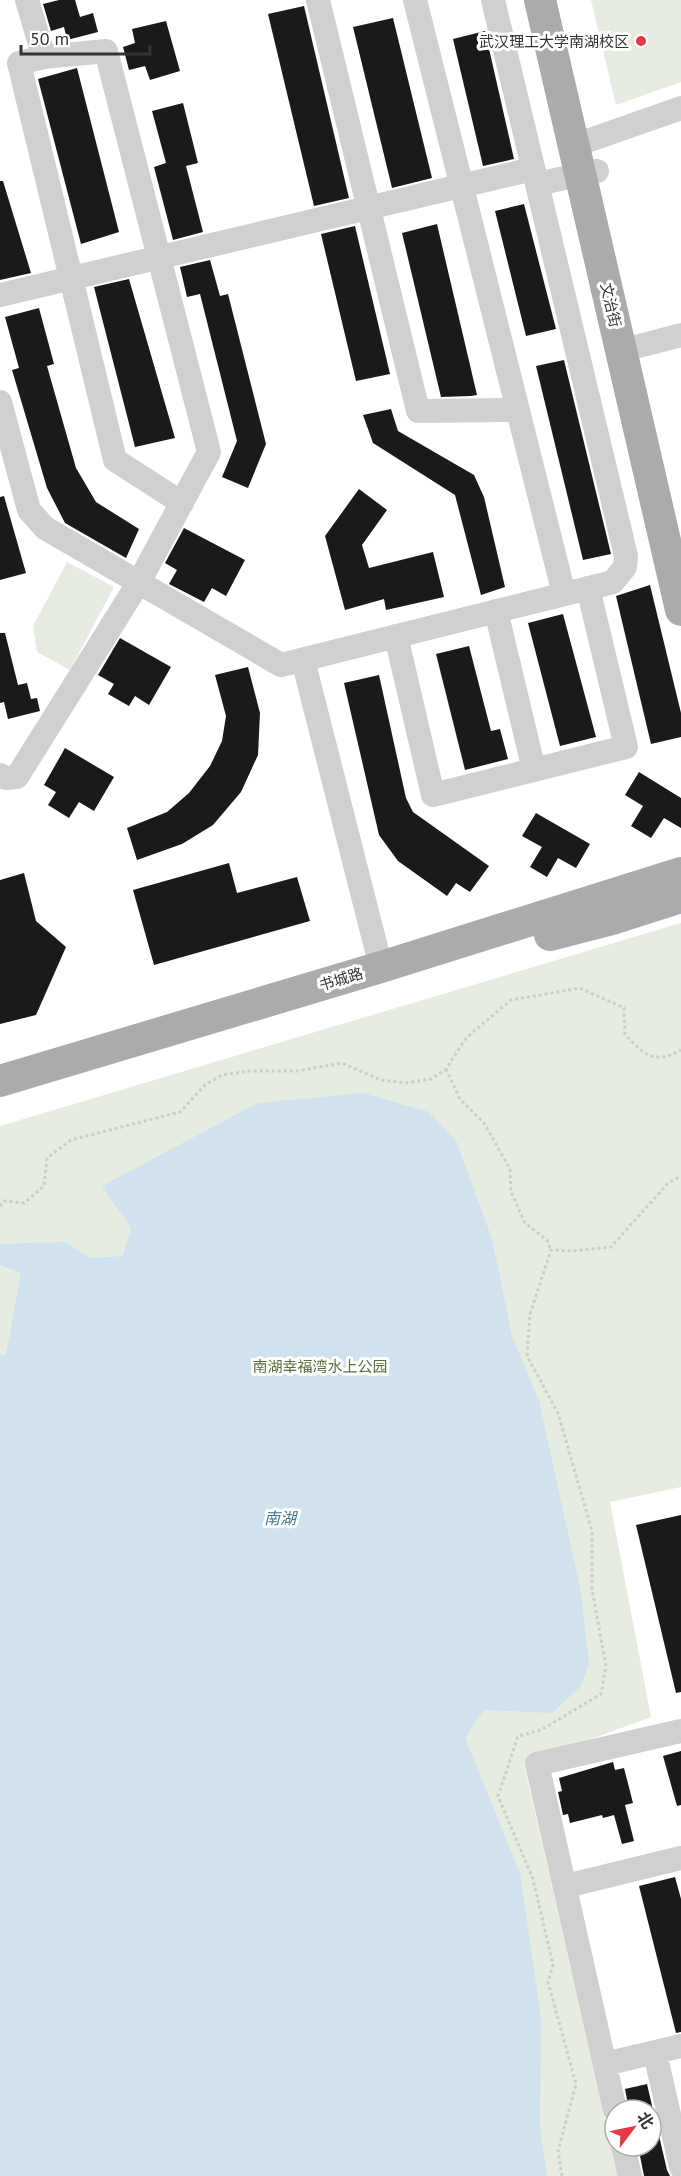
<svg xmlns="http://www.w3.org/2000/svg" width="681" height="2176" font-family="'PT Sans','Noto Sans SC',sans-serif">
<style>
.green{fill:#e6ecdf}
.water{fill:#cfe2ee}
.building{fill:#1a1a1a}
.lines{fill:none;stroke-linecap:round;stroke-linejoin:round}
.path{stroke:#cdcdcd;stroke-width:3;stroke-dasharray:3 3;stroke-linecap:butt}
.minor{stroke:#d0d0d0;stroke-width:24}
.major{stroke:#ababab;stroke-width:32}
.poi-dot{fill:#e63946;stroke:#fff;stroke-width:2}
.labels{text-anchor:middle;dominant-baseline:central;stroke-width:6;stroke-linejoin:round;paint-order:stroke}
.poi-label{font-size:15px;fill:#333;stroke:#fff;text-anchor:end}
.street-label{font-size:15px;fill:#333;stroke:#fff}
.park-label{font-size:15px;fill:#56703f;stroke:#fff}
.water-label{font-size:16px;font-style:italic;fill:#3f7597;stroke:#fff}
</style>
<rect width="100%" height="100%" fill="#fff"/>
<!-- green -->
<path class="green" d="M591,0H681V82L616,105Z
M67,562L114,587L70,670L37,652L33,626Z
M681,923V1487L610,1502L651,1717L524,1764L618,2176H0V1126Z"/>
<!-- water -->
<path class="water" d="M363,1093L429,1112L456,1140L492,1239L512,1336L539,1401L581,1592L589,1664L581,1686L552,1713L484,1710L465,1738L520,1873L541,2018L540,2127L547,2176H0V1354L6,1355L21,1273L0,1265V1244L64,1242L91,1258L123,1256L131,1228L102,1186L258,1103Z"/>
<!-- building -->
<path class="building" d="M59,0H75L80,17L93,13L98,32L67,40L64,27L51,31L43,4Z
M304,6L349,198L314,206L268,14Z
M393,18L432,178L392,188L353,27Z
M166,21L180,71L150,80L145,66L129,70L123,47L135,43L132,29Z
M485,31L514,159L483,166L453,39Z
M77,68L119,232L81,244L38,79Z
M183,103L198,163L186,166L203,232L173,240L154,167L166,163L152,111Z
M0,181H3L31,273L0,280Z
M524,204L556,329L526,336L495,211Z
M437,224L477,395L471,396L441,397L402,233Z
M355,226L390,374L356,381L321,234Z
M210,260L220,296L228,294L266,444L248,488L222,477L237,441L200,294L187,297L180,267Z
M129,279L175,438L135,447L94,287Z
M39,308L54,364L47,366L76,468L96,502L139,529L126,558L65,523L47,488L12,370L19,368L5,317Z
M564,360L611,554L583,560L536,366Z
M391,409L398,431L474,475L484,497L505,587L481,595L455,495L373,443L363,415Z
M359,489L387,510L362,545L369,568L433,552L444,597L386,610L384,599L345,610L325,536Z
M4,496L26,573L0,580V497Z
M184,528L245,560L226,596L212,588L204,602L169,584L177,570L165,563Z
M650,585L681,713V737L651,744L616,596Z
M563,614L596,737L560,746L528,623Z
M0,633H5L18,685L27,683L31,699L37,698L40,711L8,719L4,702L0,703Z
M120,638L171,667L149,705L135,696L129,706L108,694L114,684L98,675Z
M469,646L491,731L500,729L508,759L465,770L436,654Z
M248,667L260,713L258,755L241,792L213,825L182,844L137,860L127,828L167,812L189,793L210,766L222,741L226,716L215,675Z
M379,675L406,798L413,812L489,866L470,892L456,883L447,896L398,861L379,835L344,683Z
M65,748L114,777L94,811L79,802L69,818L48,805L56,792L44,785Z
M639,772L681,798V828L664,818L651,838L631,826L643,806L625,795Z
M536,813L590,844L576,868L558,858L547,877L530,867L542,847L522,836Z
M229,863L237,893L297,877L310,921L154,965L133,890Z
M24,873L36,921L66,947L36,1015L0,1024V880Z
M681,1515V1692L676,1693L636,1525Z
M681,1751V1805L677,1806L663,1756Z
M613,1762L615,1770L624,1768L633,1803L625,1805L634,1841L622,1844L614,1815L603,1818L602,1815L570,1823L568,1814L563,1815L558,1792L562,1791L559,1778Z
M675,1877L681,1899V2032L676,2033L639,1886Z
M647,2084L667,2170L670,2176H644L638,2146H651V2110H629L625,2089Z"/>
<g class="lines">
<!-- path -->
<path class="path" d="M446,1069L460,1099L484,1123L510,1169L511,1192L525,1223L547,1240L551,1250
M0,1206L4,1201L24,1203L44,1186L47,1158L71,1140L180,1112L205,1085L222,1075L249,1071H297L342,1063L381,1080L407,1083L431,1079L446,1069L466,1038L511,1000L580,988L624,1008L625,1034C644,1055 654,1065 681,1050
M562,2176L558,2151L576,2084L548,1982L553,1965L533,1879L498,1796L518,1736L541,1730L601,1694L606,1666L592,1589V1531L558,1413L527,1356L530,1314L551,1250L572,1251L611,1247L668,1183L681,1176"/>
<!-- minor -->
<path class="minor" d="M318,0L418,411L518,410
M415,0L564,594
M44,57L19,63L115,460L182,503
M590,140L681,108
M537,184L597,171
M0,295L533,169
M639,346L681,335
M0,402L29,510L45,528L281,665L613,582L625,567L626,556L493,0
M496,611L534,770
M396,636L433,795L626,747L588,588
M303,660L381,967
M0,775L6,778L17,777L139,582L209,452L106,51L44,57L27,0
M566,1886L681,1858
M655,2053L681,2167
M605,2064L681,2046
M615,2110L537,1764L681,1731
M623,2146L630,2176"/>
<!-- major -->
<path class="major" d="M540,0L681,610
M550,935L612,919L681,897
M0,1081L381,967L681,873"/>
</g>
<!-- markers -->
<circle class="poi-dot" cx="641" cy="41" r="6"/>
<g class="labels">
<!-- poi labels -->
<g class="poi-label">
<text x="629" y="41">武汉理工大学南湖校区</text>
</g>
<!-- street labels -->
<g class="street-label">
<text transform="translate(611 305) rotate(77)">文治街</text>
<text transform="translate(341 979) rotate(-17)">书城路</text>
</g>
<!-- park labels -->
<g class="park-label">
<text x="320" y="1366">南湖幸福湾水上公园</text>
</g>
<!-- water labels -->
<g class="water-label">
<text x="280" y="1518">南湖</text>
</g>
</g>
<!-- north arrow -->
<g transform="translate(633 2128) rotate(58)"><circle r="28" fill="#ffffff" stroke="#adadad" stroke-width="1.5"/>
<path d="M0-4.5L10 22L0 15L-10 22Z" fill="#e63946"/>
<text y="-9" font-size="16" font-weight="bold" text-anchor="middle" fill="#333333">北</text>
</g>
<!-- scale -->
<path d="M21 45v9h129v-9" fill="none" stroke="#333333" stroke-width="3"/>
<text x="30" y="45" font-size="18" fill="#333333" stroke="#ffffff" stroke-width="4.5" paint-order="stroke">50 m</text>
</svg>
